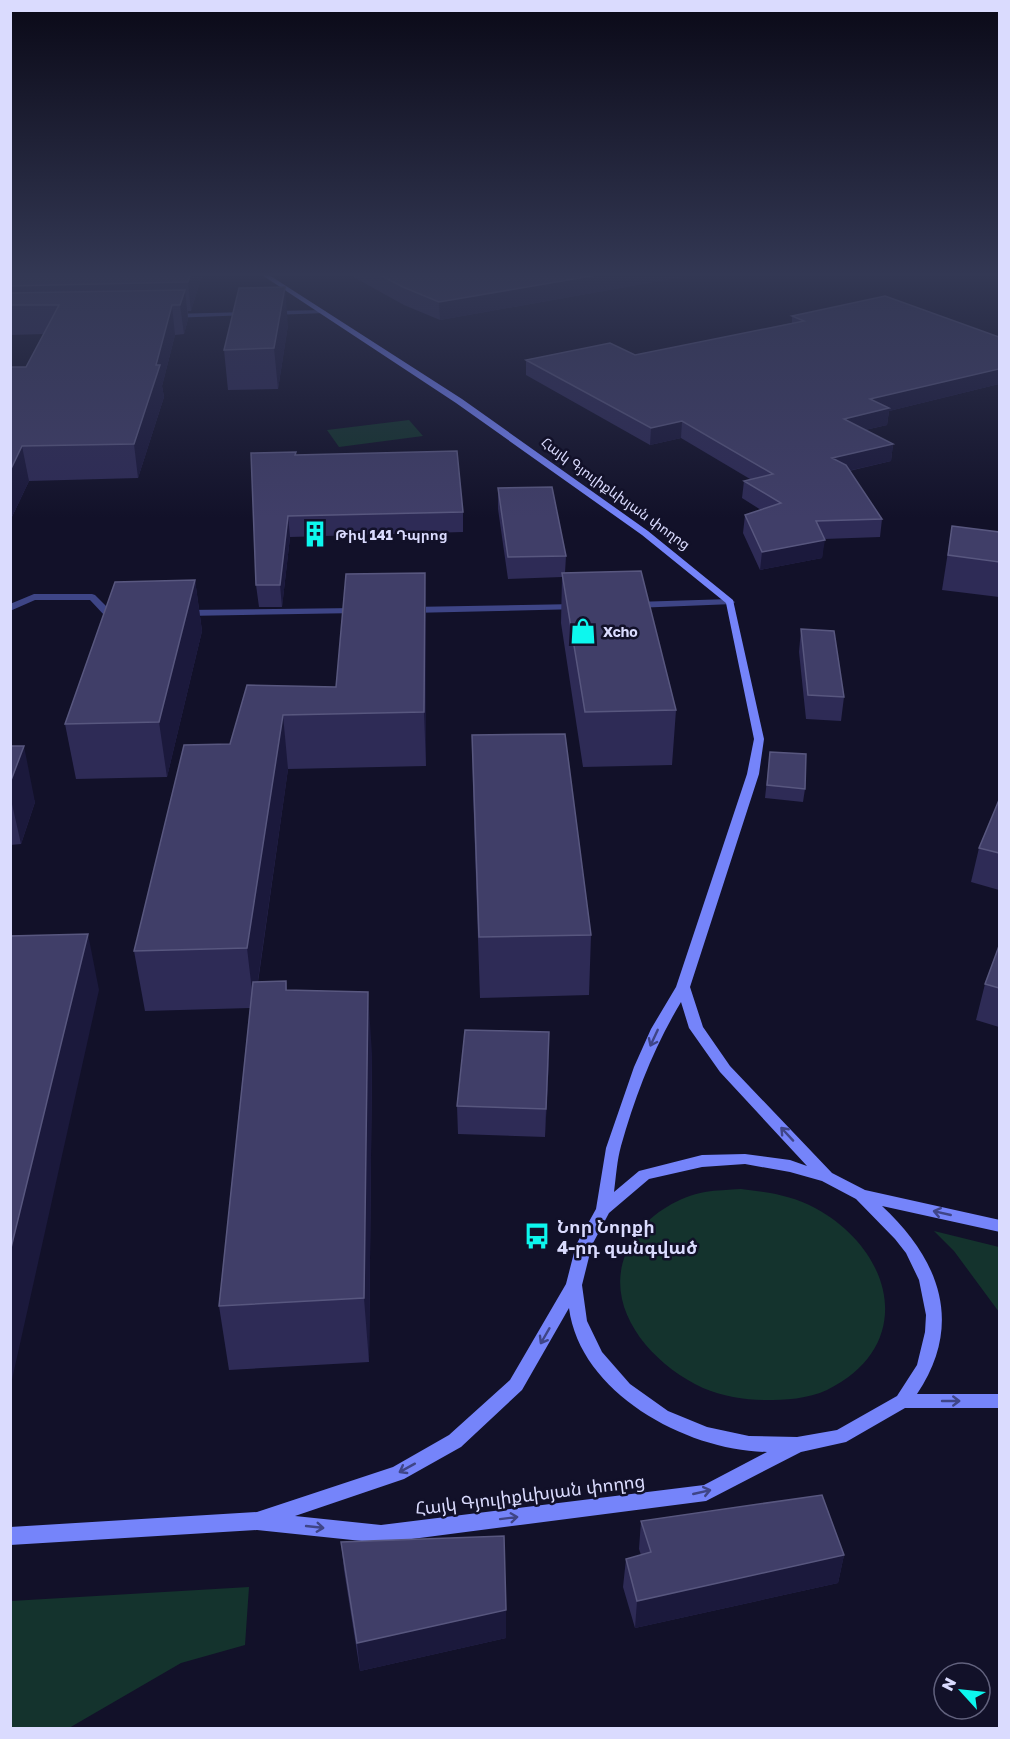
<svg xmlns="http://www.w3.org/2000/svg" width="1010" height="1739" font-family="'Golos Text','Noto Sans Armenian',sans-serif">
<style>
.green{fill:#14332d}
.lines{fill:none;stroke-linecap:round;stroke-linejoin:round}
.street{fill:#3e4586;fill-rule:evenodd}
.secondary{fill:#7584fa;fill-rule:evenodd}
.wall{fill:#2e2b56}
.shaded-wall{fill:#1b193c}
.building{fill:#403e68;stroke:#58577f;stroke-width:1.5}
.oneway{stroke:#3f4587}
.labels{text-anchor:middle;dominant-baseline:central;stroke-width:5;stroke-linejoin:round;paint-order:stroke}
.far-street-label{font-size:14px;fill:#dadbfe;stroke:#121129}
.far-poi-label{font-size:14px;font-weight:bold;fill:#dadbfe;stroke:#121129;text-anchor:start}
.near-poi-label{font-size:18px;font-weight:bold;fill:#dadbfe;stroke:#121129;text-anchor:start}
.near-street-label{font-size:18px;fill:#dadbfe;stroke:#121129}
</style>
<rect width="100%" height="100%" fill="#121129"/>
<!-- green -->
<path class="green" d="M409,420L423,436L339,447L327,430Z
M741,1189C766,1192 792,1195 815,1208C893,1250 918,1345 827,1390C808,1399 785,1400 765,1400C745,1400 722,1396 703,1388C645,1361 592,1295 637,1234C653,1212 679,1197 705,1192C716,1190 729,1190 741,1189Z
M934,1231L999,1247V1312L954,1251Z
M249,1587L245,1645L181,1663L69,1728H11V1601Z"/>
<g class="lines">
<!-- street -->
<path class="street" d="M323,310L326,312L325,313L273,315L270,313L273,311Z
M247,312L249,313V315L171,318L168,316L171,314Z
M34,594H92L95,595L111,611H119L124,614L119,617L105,616L90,600H35L10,611V604Z
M730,599L735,602L733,604L635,608L630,605L635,602Z
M578,604L581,605V609L410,613L405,610L410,607Z
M356,608L359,609V613L185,616L180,613L185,610Z"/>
<!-- secondary -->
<path class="secondary" d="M262,275H269L462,399L648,531L733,600L764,739L759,774L690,987L703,1027L730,1066L832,1173L865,1190L1000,1220V1232L882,1206C940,1260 964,1324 917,1394H1000V1408H905L846,1442L801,1452L706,1501L381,1543L257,1530L10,1545V1527L257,1512L393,1467L449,1435L510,1380L566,1284L576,1245L596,1209L606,1148L634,1067L651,1029L676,987L747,774L754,739L726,603L642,535L456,403ZM681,1002L689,1028L720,1072L807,1166L790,1160L745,1154L702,1155L639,1171L614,1192C616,1177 617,1160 621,1146C635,1096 654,1047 681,1002ZM745,1164L790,1172L822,1181L856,1199L895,1239L906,1253L919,1280L926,1315L925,1332L917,1365L897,1396L837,1430L797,1437L749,1436L707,1427L668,1411L630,1384L602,1352L587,1321L582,1285L592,1245L609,1213L649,1179L702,1167ZM569,1308C580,1394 688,1451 767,1452L704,1485L381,1525L295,1516L404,1479L461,1447L522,1390Z"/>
</g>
<!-- wall -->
<path class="wall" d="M10,275H202L191,311H188V319L184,334L175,335L162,386L164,397L138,478L29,481L10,521V367H26L44,334L10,335Z
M350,275H693L440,320L404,305Z
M792,316L999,337V384L889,411L887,425L865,430L893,444L891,461L849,471L882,519L880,537L824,539L822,558L760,570L743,533L745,515L761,510L742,498L744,481L750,479L681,438L650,445L526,375V360L635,355L792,323Z
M288,325L278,389L228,390L224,350Z
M296,452V455L463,512V532L290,537L282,607H259L256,585Z
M498,488L566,556L565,573L676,710L672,765L583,767L561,623L562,577L508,579L498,509Z
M952,526L999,532V597L942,590Z
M425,573L426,623V766L288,769L258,982L286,981L287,990L372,1054L369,1362L229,1370L219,1306L250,1008L145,1011L134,951L230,744L336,687Z
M195,580L202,631L167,777L76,779L65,724Z
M801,629L844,697L841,721L806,719L799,652Z
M472,735L591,935L589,995L480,998L473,791Z
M10,746L35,802L21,844L10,845Z
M770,752L805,789L803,802L765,798Z
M999,800V890L971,882L979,848Z
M999,946V1027L976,1020L985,984Z
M549,1059L545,1137L458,1134L457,1106Z
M641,1521L844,1555L838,1583L635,1628L623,1587L626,1559L641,1555L639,1549Z
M341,1542L506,1638L360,1671L344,1570Z"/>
<!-- shaded-wall -->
<path class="shaded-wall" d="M190,275H202L191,311L188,282Z
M597,275H693L440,320L439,302Z
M285,287L288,325L278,389L274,348Z
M185,290L188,319L184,334L180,305Z
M172,305L175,335L162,386L164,397L138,478L134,444Z
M999,369V384L889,411L887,425L842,435L844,419L870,399Z
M682,421L681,438L650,445L651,428Z
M893,444L891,461L830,475L832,458Z
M22,446L29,481L10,521V471Z
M288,516L290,537L282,607L280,585Z
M825,540L822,558L760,570L762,552Z
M425,573L426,623V766L424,712Z
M195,580L202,631L167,777L159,722Z
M283,715L288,769L254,1008L247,948Z
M24,746L35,802L21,844L10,795V783Z
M88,934L99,990L11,1384L10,1252Z
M368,992L372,1054L369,1362L364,1298Z
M549,1032V1059L545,1137L546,1109Z
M844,1555L838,1583L635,1628L637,1601Z
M506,1610V1638L360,1671L357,1643Z"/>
<!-- building -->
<path class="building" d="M10,275H190L188,282L10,286Z
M380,275H597L439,302L403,287Z
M285,287L274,348L224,350L239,288Z
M185,290L180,305H172L156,365H160L134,444L22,446L10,471V367H26L59,305H10V293Z
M885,296L999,337V369L870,399L889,408L844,419L893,444L832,458L846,465L882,519L816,521L825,540L762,552L745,515L781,503L744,481L773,474L682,421L651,428L526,360L610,343L635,355L804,321L792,316Z
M457,451L463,512L288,516L280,585H256L251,453L296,452L295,455Z
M552,487L566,556L508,557L498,488Z
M952,526L999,532V562L948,555Z
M641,571L676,710L585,712L562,573Z
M425,573L424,712L283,715L247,948L134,951L184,745L230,744L247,685L336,687L346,574Z
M195,580L159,722L65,724L115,582Z
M801,629L834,631L844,697L808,695Z
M565,734L591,935L479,937L472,735Z
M10,746H24L10,783Z
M770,752L806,754L805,789L767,785Z
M999,800V853L979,848Z
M88,934L10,1252V936Z
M999,946V988L985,984Z
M286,981V990L368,992L364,1298L219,1306L253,982Z
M465,1030L549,1032L546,1109L457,1106Z
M822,1495L844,1555L637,1601L626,1559L651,1552L641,1521Z
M504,1536L506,1610L357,1643L341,1542Z"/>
<!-- one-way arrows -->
<defs><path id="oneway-shaft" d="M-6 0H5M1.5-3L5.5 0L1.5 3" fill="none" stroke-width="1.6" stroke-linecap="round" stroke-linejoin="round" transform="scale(1.5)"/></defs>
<g class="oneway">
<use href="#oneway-shaft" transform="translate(654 1038) rotate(115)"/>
<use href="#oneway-shaft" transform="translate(787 1134) rotate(-133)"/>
<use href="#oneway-shaft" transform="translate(942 1213) rotate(-167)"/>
<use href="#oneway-shaft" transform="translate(545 1336) rotate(120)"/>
<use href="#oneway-shaft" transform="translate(951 1401)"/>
<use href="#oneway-shaft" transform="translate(407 1468) rotate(151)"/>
<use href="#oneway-shaft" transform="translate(702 1492) rotate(-13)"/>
<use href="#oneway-shaft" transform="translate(509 1518) rotate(-7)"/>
<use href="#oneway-shaft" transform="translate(315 1527) rotate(6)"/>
</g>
<!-- sky -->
<linearGradient id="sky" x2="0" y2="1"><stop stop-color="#0a0917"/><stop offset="0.53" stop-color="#333854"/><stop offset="1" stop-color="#333854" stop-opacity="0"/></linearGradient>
<rect width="1010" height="518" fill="url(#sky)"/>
<!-- icons -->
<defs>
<g id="building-bare" transform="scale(2.07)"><path d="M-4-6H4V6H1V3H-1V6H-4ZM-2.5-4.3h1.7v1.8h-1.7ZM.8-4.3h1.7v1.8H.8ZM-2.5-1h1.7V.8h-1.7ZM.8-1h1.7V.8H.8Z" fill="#0df7ee" stroke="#121129" stroke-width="2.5" paint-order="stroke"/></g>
<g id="shop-bare" transform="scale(2.07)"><path d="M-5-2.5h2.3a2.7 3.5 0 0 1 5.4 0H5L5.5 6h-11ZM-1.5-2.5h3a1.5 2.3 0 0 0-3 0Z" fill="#0df7ee" stroke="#121129" stroke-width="2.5" paint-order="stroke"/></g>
<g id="bus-bare" transform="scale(2.07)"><path d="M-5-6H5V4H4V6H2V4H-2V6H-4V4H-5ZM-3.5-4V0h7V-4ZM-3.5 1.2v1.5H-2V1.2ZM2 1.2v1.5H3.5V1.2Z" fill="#0df7ee" stroke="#121129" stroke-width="2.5" paint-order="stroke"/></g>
</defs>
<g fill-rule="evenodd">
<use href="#building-bare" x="315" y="534"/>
<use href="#shop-bare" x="583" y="631"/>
<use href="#bus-bare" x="537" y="1236"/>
</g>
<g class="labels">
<!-- far-street labels -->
<g class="far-street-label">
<text transform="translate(616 493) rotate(36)">Հայկ Գյուլիքևխյան փողոց</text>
</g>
<!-- far-poi labels -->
<g class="far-poi-label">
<text x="335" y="534">Թիվ 141 Դպրոց</text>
<text x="603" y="631">Xcho</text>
</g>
<!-- near-poi labels -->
<g class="near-poi-label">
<text x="557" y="1226">Նոր Նորքի<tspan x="557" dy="21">4-րդ զանգված</tspan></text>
</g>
<!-- near-street labels -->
<g class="near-street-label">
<text transform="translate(530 1494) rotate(-7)">Հայկ Գյուլիքևխյան փողոց</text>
</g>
</g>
<!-- border -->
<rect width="1010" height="1739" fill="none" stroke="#dadbfe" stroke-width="24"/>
<!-- north arrow -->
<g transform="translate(962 1691) rotate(297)"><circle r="28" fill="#121129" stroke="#62627e" stroke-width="1.5"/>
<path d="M0-4.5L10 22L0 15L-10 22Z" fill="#0df7ee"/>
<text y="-9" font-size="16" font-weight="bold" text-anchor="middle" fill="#dadbfe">N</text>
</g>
</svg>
